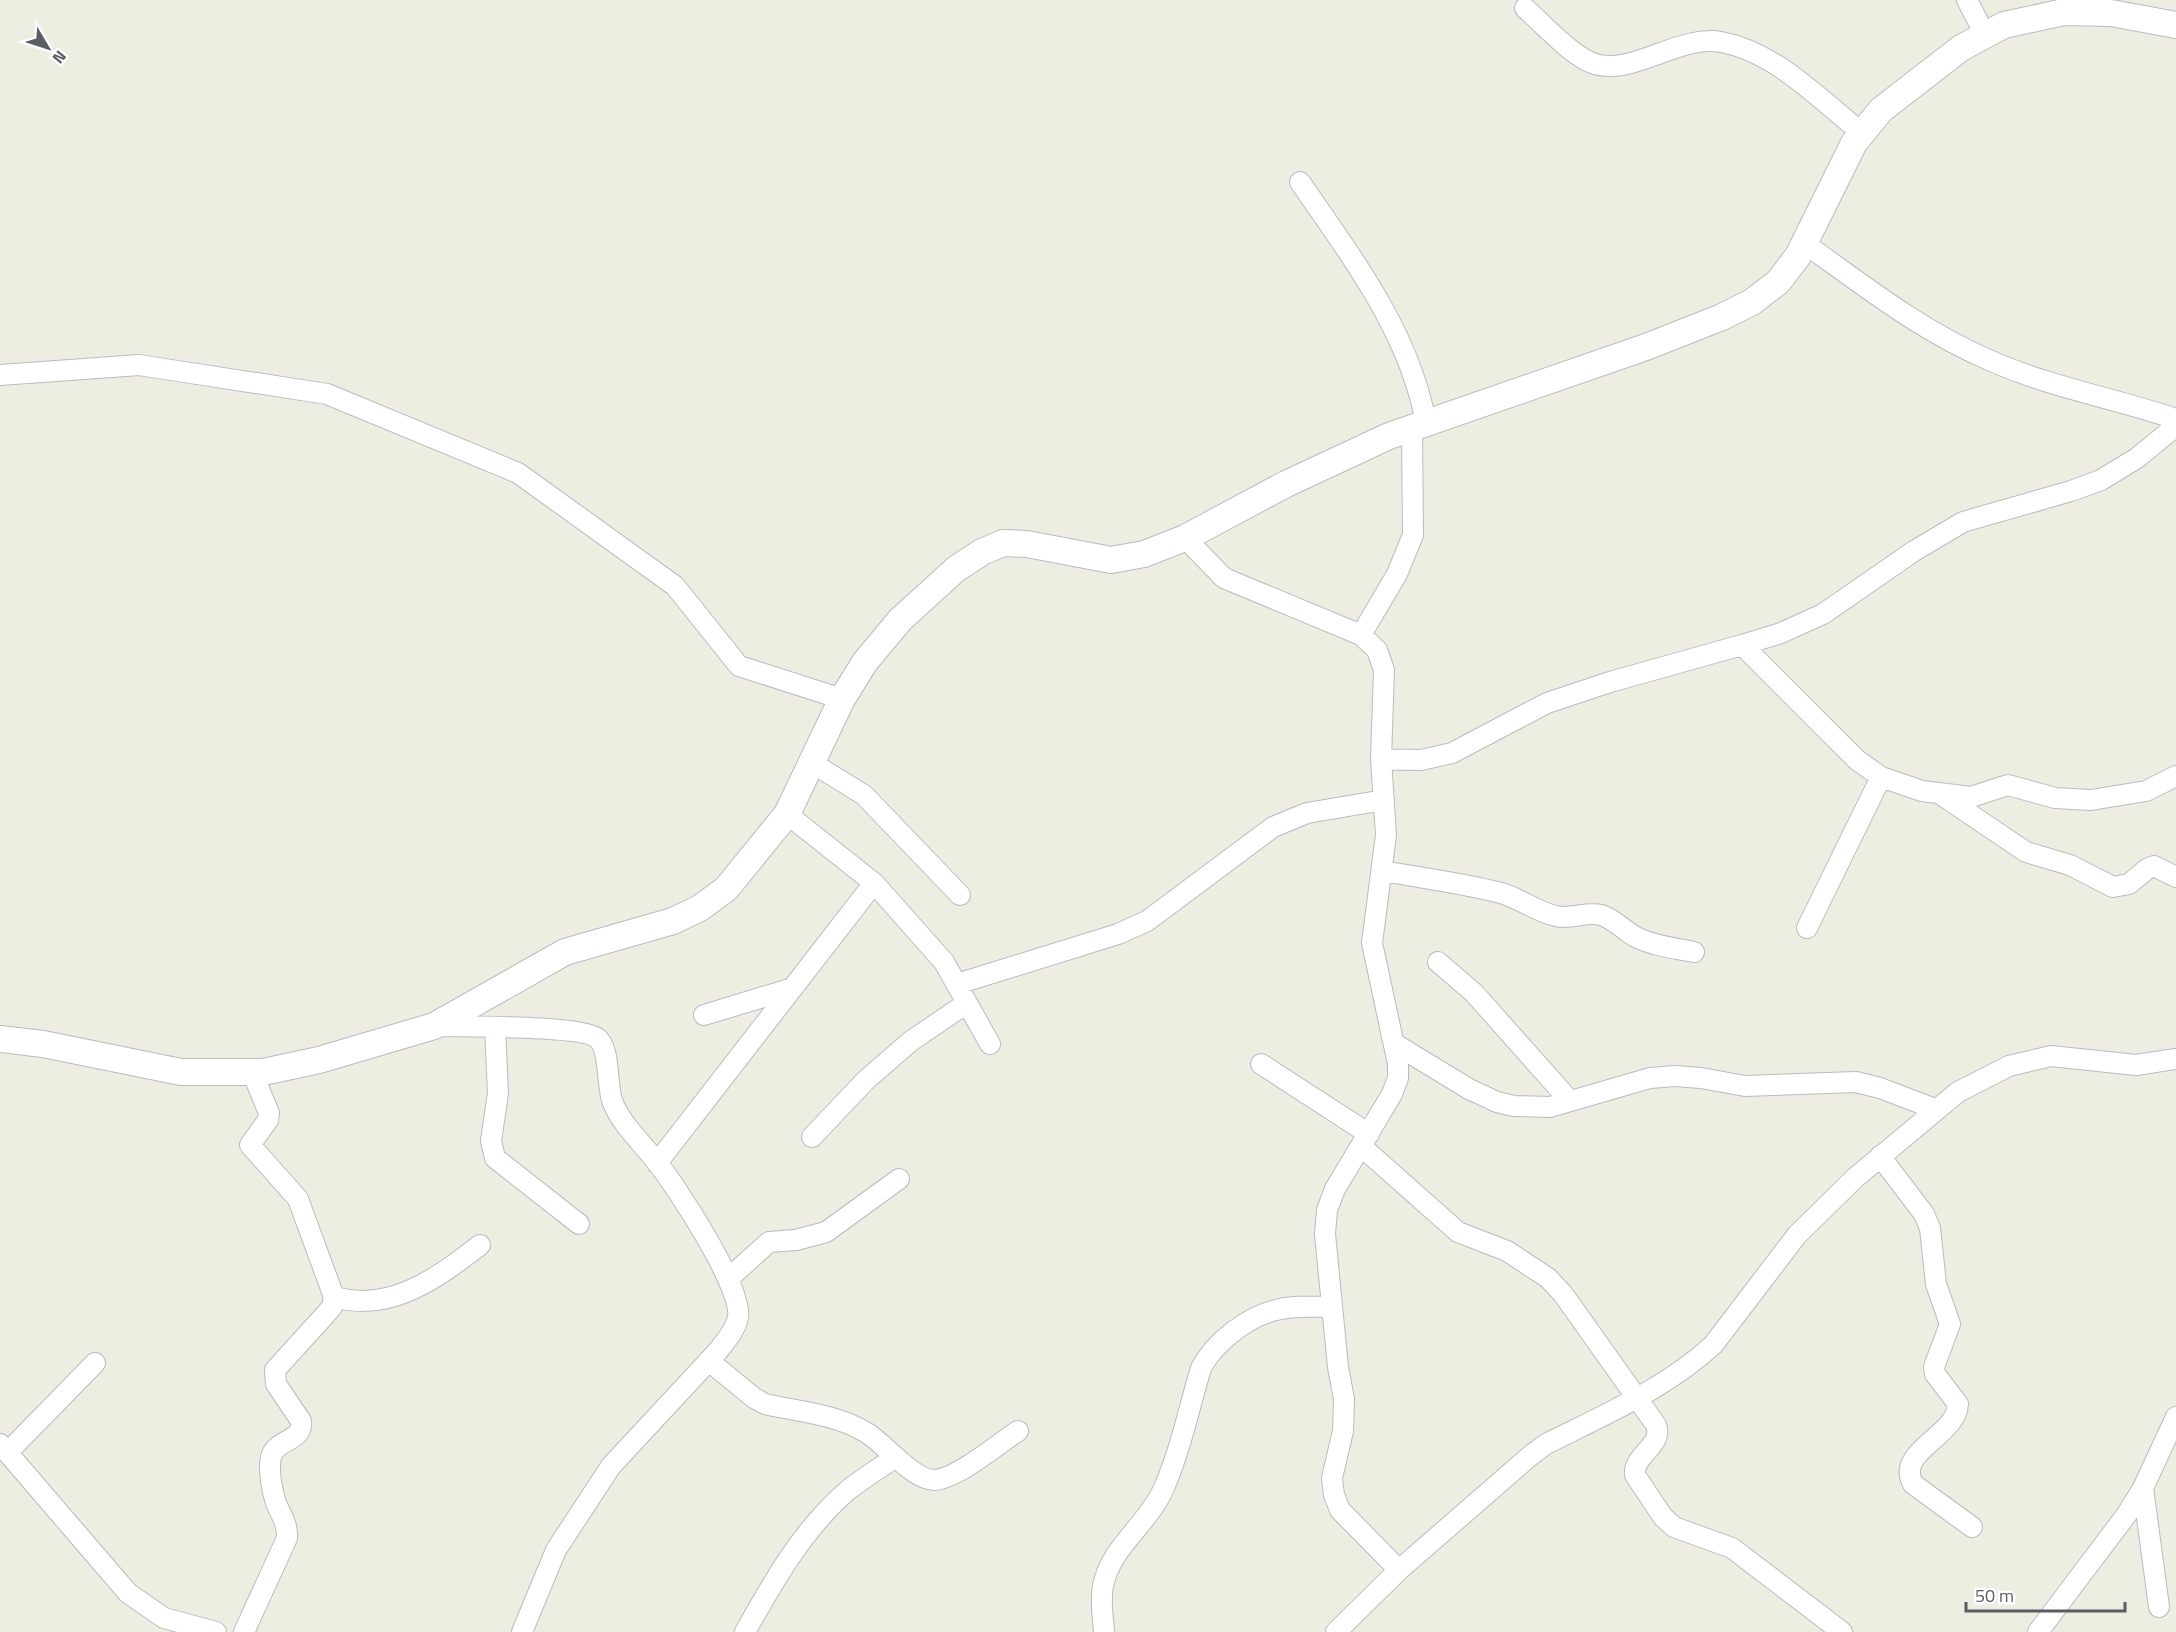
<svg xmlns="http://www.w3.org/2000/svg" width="2176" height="1632" font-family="'Titillium Web',sans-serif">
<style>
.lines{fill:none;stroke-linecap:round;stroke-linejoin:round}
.minor-casing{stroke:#babbc2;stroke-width:22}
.tertiary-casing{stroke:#babbc2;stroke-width:28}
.minor{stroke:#fff;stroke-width:20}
.tertiary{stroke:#fff;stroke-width:26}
</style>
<rect width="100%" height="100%" fill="#eeede2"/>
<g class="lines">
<!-- minor casing -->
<g class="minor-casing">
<path id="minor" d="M1967,0L1985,35
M1525,8C1543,24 1571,55 1592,63C1630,78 1679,34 1721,42C1776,52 1820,100 1862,133
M1300,182C1352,258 1409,331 1426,423
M1804,243C1863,285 1921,331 1989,360C2049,387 2114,398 2176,419
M0,375L139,365L327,394L518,473L675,586L739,666L842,699
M1185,538L1224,578L1361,635L1377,650L1384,670L1381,759L1386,835L1372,943L1398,1064V1078L1392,1094L1335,1189L1327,1210L1325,1234L1338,1367L1344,1399L1343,1431L1332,1478L1334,1495L1340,1510L1399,1570
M1361,635L1397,574L1413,535L1412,428
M1742,645L1857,760L1881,777L1922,791L1971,797L2008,785L2055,798L2091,800L2146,791L2176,776
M1381,759L1421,760L1452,753L1547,703L1610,682L1742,645L1781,633L1823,614L1914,551L1963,522L2071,491L2101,480L2137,458L2176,426
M812,763L864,795L960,895
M1943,796L2026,852L2070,865L2113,887L2129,884L2147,869L2154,866L2176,877
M787,814L874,883L944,962L990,1044
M1383,871C1422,878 1462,883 1501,893C1520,898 1536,912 1556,916C1571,920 1587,911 1601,915C1616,920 1623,930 1636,937C1653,946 1675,948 1694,952
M1807,928L1881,777
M1438,962L1474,993L1570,1101
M957,984L1118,934L1147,921L1273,827L1307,813L1384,800
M704,1015L793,988
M434,1026C462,1027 581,1025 597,1038C611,1048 606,1087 613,1103C622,1125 642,1143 656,1161C676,1186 743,1288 738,1317C736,1330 725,1342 717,1352L611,1466L556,1550L522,1632
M495,1028L498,1093L491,1141L495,1158L579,1224
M1395,1044L1469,1089L1497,1102L1514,1106L1550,1107L1650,1078L1675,1076L1701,1078L1745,1086L1856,1082L1880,1088L1935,1109
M1261,1064L1369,1134
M812,1137L866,1080L911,1041L967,1003
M1361,1146L1458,1232L1507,1251L1548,1278L1563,1294L1656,1425C1664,1446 1633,1454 1635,1475L1663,1517L1674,1527L1732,1548L1842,1632
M1880,1156L1924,1214L1930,1228L1936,1284L1950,1324L1934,1367L1935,1374L1958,1404C1957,1436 1895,1451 1913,1484L1972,1527
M657,1163L874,883
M728,1279L769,1242L796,1240L826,1232L899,1179
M334,1297C391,1313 437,1278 480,1245
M709,1361L754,1398L765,1404C800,1412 836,1414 867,1433C885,1444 914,1481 935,1480C958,1478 998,1444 1018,1431
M0,1444L128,1593L164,1618L216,1632
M8,1452L95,1363
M2143,1488L2159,1607
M244,1632L287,1538C288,1524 281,1515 276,1503C272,1491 268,1469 271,1457C275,1439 304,1442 301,1421L276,1384L275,1370L325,1315L332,1307L334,1297L298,1199L250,1145L268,1120L269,1113L252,1072
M745,1632C773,1582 803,1529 847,1491C862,1479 879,1468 896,1457
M1104,1632C1103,1618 1100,1600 1103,1586C1110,1548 1147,1525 1163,1490C1180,1452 1189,1408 1201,1368C1214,1343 1248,1316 1276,1310C1294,1305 1314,1307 1332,1307
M1336,1632L1399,1570L1530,1456L1546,1444C1604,1415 1665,1389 1713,1345L1797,1235L1855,1178L1958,1092L2009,1066L2051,1056L2136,1065L2176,1059
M2038,1632L2127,1514L2143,1488L2176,1417"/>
</g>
<!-- tertiary casing -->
<g class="tertiary-casing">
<path id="tertiary" d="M0,1039L43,1044L181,1072H263L319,1060L434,1026L565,952L673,921L700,908L726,889L787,814L842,699L865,662L900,620L956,569L982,552L1003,543L1027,544L1111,560L1144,554L1185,538L1286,484L1389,436L1646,347L1722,317L1752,302L1778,282L1798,256L1854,143L1881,110L1961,48L2004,25L2064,12L2111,13L2176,25"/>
</g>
<!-- minor -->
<use href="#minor" class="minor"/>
<!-- tertiary -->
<use href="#tertiary" class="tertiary"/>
</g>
<!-- north arrow -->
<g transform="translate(48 48) rotate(129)" stroke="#ffffff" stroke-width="4.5" paint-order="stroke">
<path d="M0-4.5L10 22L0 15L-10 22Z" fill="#5a5d64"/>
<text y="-9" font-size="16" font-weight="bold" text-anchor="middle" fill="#5a5d64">N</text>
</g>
<!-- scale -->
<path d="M1966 1602v9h159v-9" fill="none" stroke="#5a5d64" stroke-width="3"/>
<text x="1975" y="1602" font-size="18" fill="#5a5d64" stroke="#ffffff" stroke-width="4.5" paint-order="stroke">50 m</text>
</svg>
